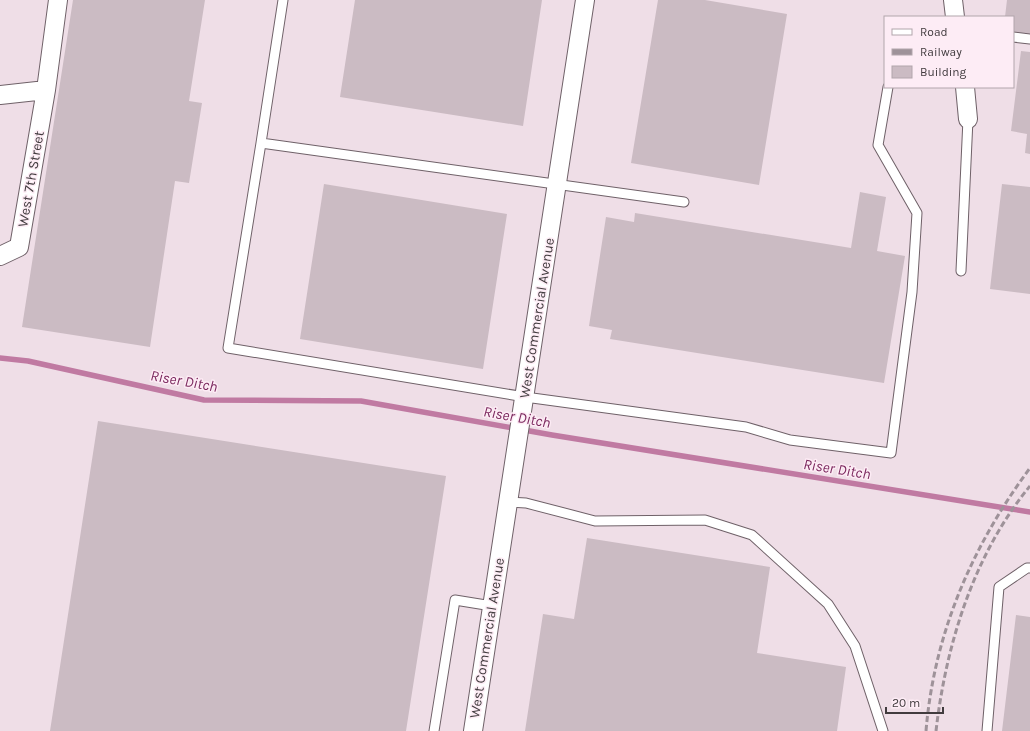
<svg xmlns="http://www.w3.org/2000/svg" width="1030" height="731" font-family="Karla,sans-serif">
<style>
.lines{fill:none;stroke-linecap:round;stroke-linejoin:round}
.stream{stroke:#c07aa2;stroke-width:5.5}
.building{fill:#cbbbc3}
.service-casing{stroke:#6f6168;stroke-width:11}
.minor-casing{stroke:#6f6168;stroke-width:20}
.service{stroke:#fff;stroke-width:9}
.minor{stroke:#fff;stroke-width:18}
.rail{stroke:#9e9299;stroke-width:3;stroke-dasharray:6 3;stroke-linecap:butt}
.labels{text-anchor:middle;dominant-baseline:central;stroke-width:3;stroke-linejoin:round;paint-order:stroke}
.street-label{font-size:14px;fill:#413b3e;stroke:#fdecf5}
.water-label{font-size:15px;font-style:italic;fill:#7b285e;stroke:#fdecf5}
</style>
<rect width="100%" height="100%" fill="#efdee7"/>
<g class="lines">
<!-- stream -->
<path class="stream" d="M0,358L28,361L204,400L361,401L552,435L1030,512"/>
</g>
<!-- building -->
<path class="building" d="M73,0H205L189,101L202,103L189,183L175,181L150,347L22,327Z
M355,0H542L523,126L340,97Z
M658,0H705L787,14L759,185L631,163Z
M1007,0H1030V35L1013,33V17H1005Z
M1021,51L1030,52V154L1025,153L1027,134L1011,131Z
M324,184L507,214L483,369L300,339Z
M1002,184L1030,187V294L990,289Z
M860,192L886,197L877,251L905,256L884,383L610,339L612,330L589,326L606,217L634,222L635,213L851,248Z
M98,421L446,476L406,731H50Z
M587,538L770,567L757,653L846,667L837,731H525L543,614L574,619Z
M1016,615L1030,617V731H1002Z"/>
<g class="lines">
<!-- service casing -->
<g class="service-casing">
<path id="service" d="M283,0L261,143L684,202
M1013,37L1030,39
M261,143L228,348L525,397L746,427L790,440L891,453L912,292L917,213L878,145L888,87
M961,271L968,119
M508,502L526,503L595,521L705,520L752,535L828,604L855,646L883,731
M434,731L455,600L492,606
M987,731L999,587L1027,568H1030"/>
</g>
<!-- minor casing -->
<g class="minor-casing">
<path id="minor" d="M953,0L955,17
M965,87L968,119
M0,95L46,90
M0,256L19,247L46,90L58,0
M473,731L585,0"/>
</g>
<!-- service -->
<use href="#service" class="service"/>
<!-- minor -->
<use href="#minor" class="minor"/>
<!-- rail -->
<path class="rail" d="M926,731C934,634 972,546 1030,468
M936,731C946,644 974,554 1030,486"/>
</g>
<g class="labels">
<!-- street labels -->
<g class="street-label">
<text transform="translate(31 179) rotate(-80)">West 7th Street</text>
<text transform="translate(537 318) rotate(-81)">West Commercial Avenue</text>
<text transform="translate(487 638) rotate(-81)">West Commercial Avenue</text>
</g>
<!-- water labels -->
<g class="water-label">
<text transform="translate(184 381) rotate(10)">Riser Ditch</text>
<text transform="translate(517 417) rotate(10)">Riser Ditch</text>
<text transform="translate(837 469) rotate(9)">Riser Ditch</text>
</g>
</g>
<!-- legend -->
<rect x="884" y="16" width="130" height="72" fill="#fdecf5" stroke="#b2a5ac"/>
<rect x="892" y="29" width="20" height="6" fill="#ffffff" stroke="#b2a5ac"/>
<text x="920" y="36" font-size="12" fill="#413b3e">Road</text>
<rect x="892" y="49" width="20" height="6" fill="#9e9299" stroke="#b2a5ac"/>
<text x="920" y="56" font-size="12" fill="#413b3e">Railway</text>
<rect x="892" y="66" width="20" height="12" fill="#cbbbc3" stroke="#b2a5ac"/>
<text x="920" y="76" font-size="12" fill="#413b3e">Building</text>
<!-- scale -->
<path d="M886 707v6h57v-6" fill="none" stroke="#413b3e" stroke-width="2"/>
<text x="892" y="707" font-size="12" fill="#413b3e" stroke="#fdecf5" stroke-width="3" paint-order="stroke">20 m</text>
</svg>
